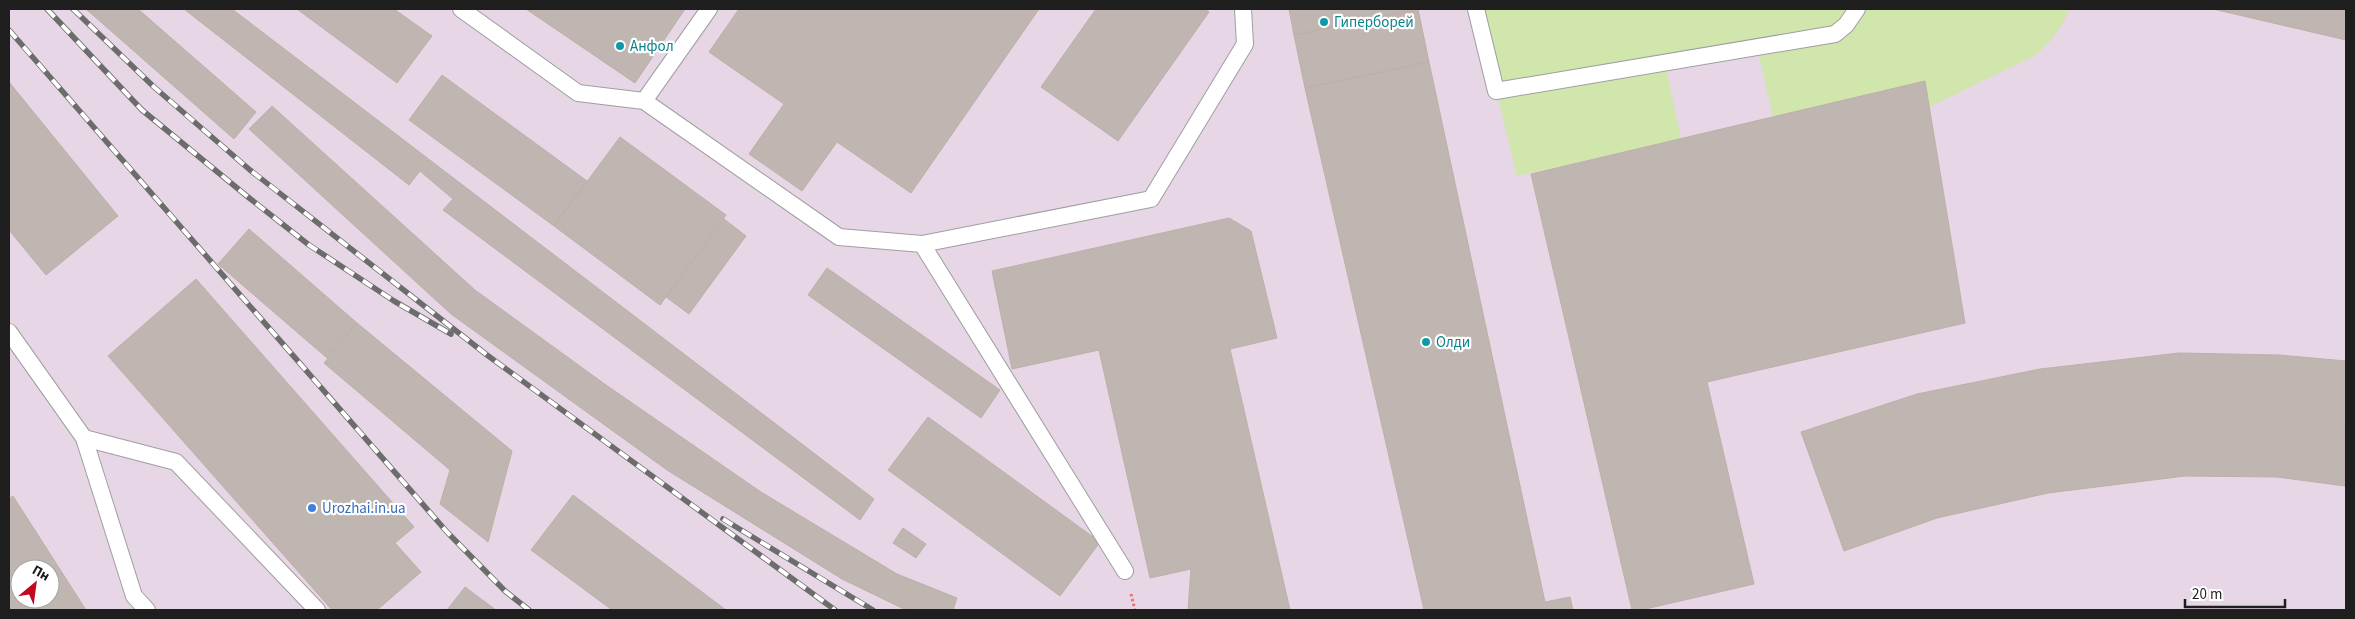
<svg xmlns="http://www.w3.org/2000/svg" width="2355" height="619" font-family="'Source Sans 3',sans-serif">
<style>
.industrial{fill:#e7d6e6;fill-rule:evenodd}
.grass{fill:#d0e6ac}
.building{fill:#bfb5b1;stroke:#bfafa7;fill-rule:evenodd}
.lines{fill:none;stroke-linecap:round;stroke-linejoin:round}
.lane-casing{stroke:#9f9f9f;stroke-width:18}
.path{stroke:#f27175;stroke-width:3;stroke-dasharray:2.5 2.5;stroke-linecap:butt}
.lane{stroke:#fff;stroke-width:16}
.rail-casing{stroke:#6c6c6c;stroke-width:5.5}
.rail{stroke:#fff;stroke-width:4;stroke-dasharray:11;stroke-linecap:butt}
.culture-dot{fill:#0f9aa8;stroke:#fff;stroke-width:2}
.shop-dot{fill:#3f7fe0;stroke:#fff;stroke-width:2}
.labels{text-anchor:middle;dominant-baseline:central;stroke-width:4.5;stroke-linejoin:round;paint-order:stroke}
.culture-label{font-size:15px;fill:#0d838f;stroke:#fff;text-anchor:start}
.shop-label{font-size:15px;fill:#366cbe;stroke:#fff;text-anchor:start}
</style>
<rect width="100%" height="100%" fill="#eeeae4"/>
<!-- industrial -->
<path class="industrial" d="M9,9H2346V610H9ZM20,569H50V599H20Z"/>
<!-- grass -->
<path class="grass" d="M1476,9H2069L2064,21L2052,39L2036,55L1929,107L1925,82L1773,117L1757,47L1665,63L1681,139L1517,176Z"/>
<!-- building -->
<path class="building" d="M86,9H138L256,112L234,139Z
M184,9H232L874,499L860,520L443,210L453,199L420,171L409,185Z
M297,9H394L432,36L397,83Z
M526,9H685L635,83Z
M739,9H1039L911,193L837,142L802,191L749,154L784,104L709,52Z
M1096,9H1205L1209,12L1118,141L1041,87Z
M1289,9H1419L1294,35Z
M1418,9L1429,62L1305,88L1294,35Z
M2213,9H2346V40Z
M1429,62L1545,602L1570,597L1573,610H1424L1305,88Z
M442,75L587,181L554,226L409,120Z
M1925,81L1965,323L1707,382L1754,584L1641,610H1632L1531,174Z
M9,82L118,216L46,275L9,230Z
M272,106L475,290L606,385L761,492L897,574L957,598L953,610H906L842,579L667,470L451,314L249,129Z
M620,137L726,215L660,305L554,226Z
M1229,218L1251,231L1277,338L1230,349L1290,610H1188L1191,569L1150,578L1099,350L1012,369L992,271Z
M724,219L746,236L689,314L666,297Z
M249,229L357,323L327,358L218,264Z
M827,268L1000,390L981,418L808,295Z
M196,279L414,527L395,543L421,572L377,610H332L108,356Z
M357,323L512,451L488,542L440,504L450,470L324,363Z
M2179,353L2279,355L2346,361L2345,486L2277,477L2185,476L2048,493L1937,518L1844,551L1801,432L1917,394L2040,369Z
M928,417L1100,542L1060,596L888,470Z
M573,495L726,610H612L531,550Z
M13,496L86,610H11L9,606V499ZM20,569H50V599H20Z
M903,528L926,544L916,558L893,543Z
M465,587L496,610H447Z"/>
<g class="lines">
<!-- lane casing -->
<g class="lane-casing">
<path id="lane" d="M461,9L578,93L644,101L839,237L922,244L1151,199L1245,44L1243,9
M1476,9L1496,91L1835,34L1846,25L1857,9
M644,101L709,9
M922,244L1125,571
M9,332L84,438L134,596L147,610
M84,438L176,462L317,610"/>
</g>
<!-- path -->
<path class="path" d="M1131,594L1135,610"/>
<!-- lane -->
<use href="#lane" class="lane"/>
<!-- rail casing -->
<g class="rail-casing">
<path id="rail" d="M47,9L142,110L248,197L309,245L394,301L451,334
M73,9L154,87L250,170L487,355L835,610
M9,30L447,532L505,591L529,610
M723,519L873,610"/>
</g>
<!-- rail -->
<use href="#rail" class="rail"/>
</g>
<!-- markers -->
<g class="culture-dot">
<circle cx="1324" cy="22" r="5"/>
<circle cx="620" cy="46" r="5"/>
<circle cx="1426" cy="342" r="5"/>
</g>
<circle class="shop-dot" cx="312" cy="508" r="5"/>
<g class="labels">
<!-- culture labels -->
<g class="culture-label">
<text x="1334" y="22">Гиперборей</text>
<text x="630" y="46">Анфол</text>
<text x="1436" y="342">Олди</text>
</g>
<!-- shop labels -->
<g class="shop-label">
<text x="322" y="508">Urozhai.in.ua</text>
</g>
</g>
<!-- border -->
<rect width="2355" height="619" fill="none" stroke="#1e1e1e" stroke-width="20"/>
<!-- north arrow -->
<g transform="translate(35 584) rotate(29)"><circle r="24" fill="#ffffff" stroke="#a5a5a5"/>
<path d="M0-4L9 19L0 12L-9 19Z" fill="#c10a22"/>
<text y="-8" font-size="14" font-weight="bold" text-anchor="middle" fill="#1e1e1e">Пн</text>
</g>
<!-- scale -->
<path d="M2185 599v8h100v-8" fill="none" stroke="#1e1e1e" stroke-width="2.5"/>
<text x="2192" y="599" font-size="15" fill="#1e1e1e" stroke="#ffffff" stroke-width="4" paint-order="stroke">20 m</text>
</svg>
